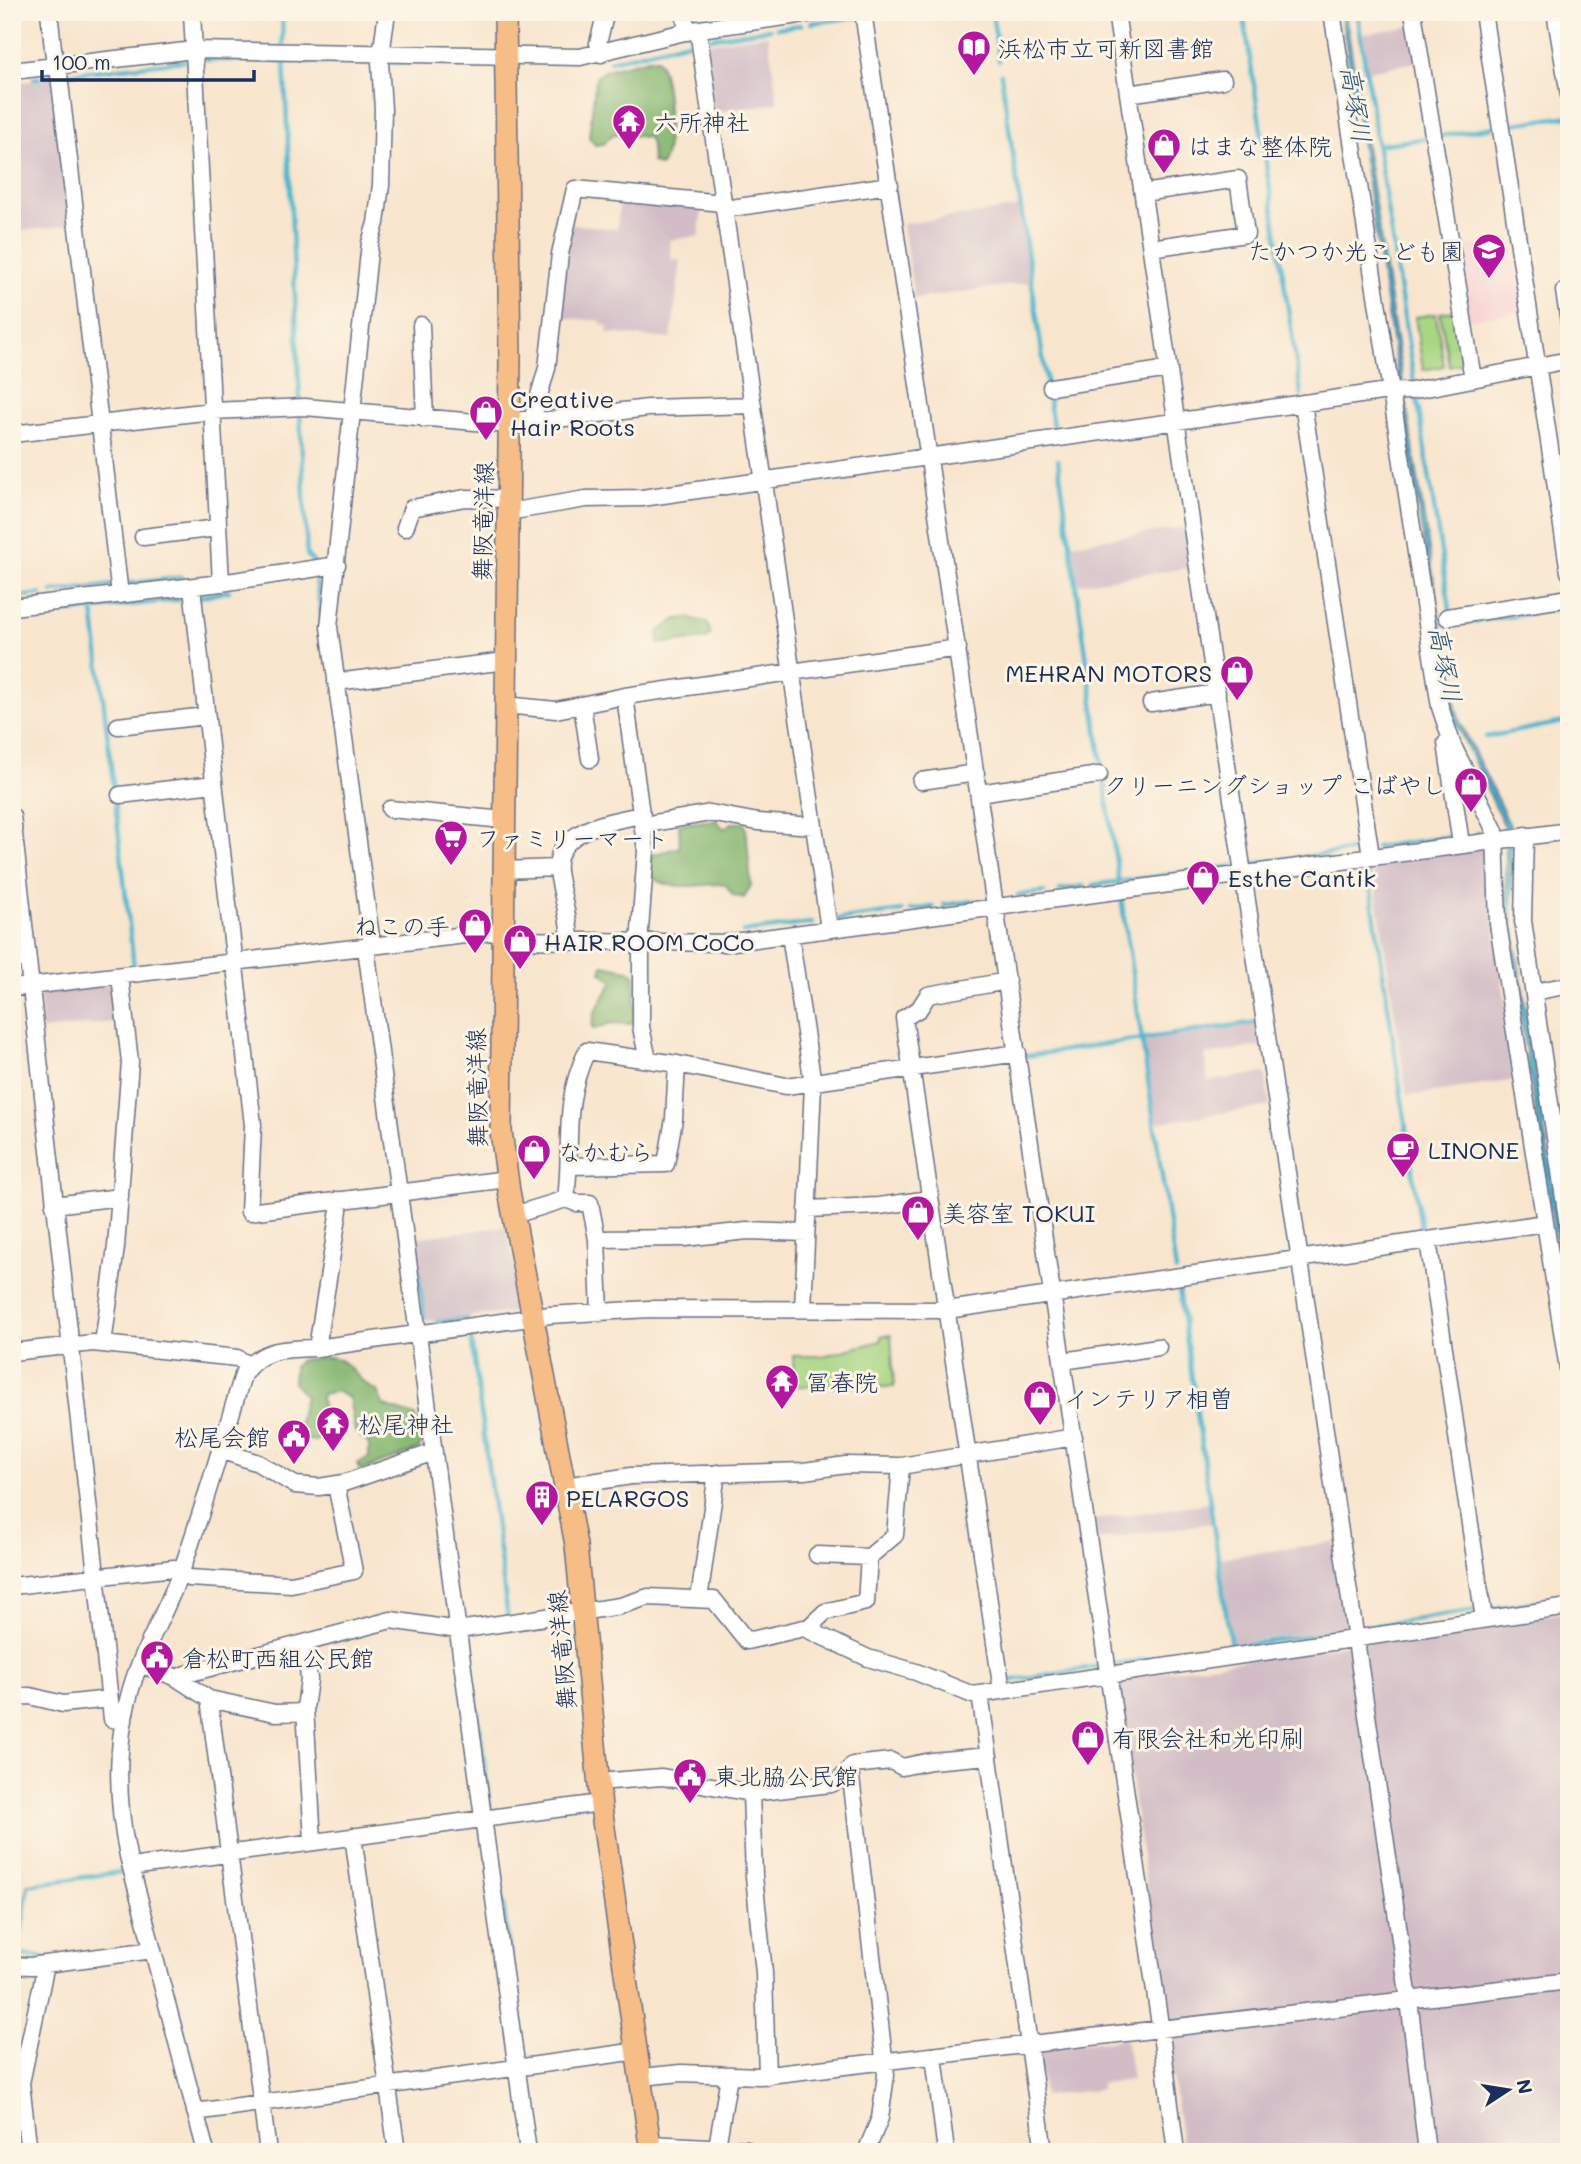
<svg xmlns="http://www.w3.org/2000/svg" width="1581" height="2164" font-family="Mali,'Klee One',sans-serif">
<style>
.built{fill:#f7cfd1}
.industrial{fill:#d2bdc6}
.green{fill:#a8d683;stroke:#628270;stroke-width:2}
.forest{fill:#86b771;stroke:#507368;stroke-width:2}
.water{fill:#50b6ce;stroke:#367296;stroke-width:2}
.lines{fill:none;stroke-linecap:round;stroke-linejoin:round}
.stream{stroke:#50b6ce;stroke-width:4.5}
.minor-casing{stroke:#686f85;stroke-width:19}
.major-casing{stroke:#686f85;stroke-width:24}
.minor{stroke:#fff;stroke-width:16}
.major{stroke:#f6be86;stroke-width:21}
.labels{text-anchor:middle;dominant-baseline:central;stroke-width:6;stroke-linejoin:round;paint-order:stroke}
.poi-label{font-size:24px;fill:#1b2f5e;stroke:#fcf5e5;text-anchor:start}
.street-label{font-size:24px;fill:#1b2f5e;stroke:#fcf5e5}
.water-label{font-size:26px;font-style:italic;fill:#2b5880;stroke:#fcf5e5}
</style>
<rect width="100%" height="100%" fill="#fcf5e5"/>
<filter id="ink" filterUnits="userSpaceOnUse"><feTurbulence type="fractalNoise" baseFrequency=".0143" numOctaves="2"/><feDisplacementMap in="SourceGraphic" scale="14" xChannelSelector="R" yChannelSelector="G"/><feConvolveMatrix kernelMatrix="1 2 1 2 8 2 1 2 1" color-interpolation-filters="sRGB"/></filter>
<filter id="wash" filterUnits="userSpaceOnUse"><feTurbulence type="fractalNoise" baseFrequency=".00686" numOctaves="4" result="noise"/><feDisplacementMap in="SourceGraphic" scale="28" xChannelSelector="R" yChannelSelector="G"/><feGaussianBlur stdDeviation="1.57" result="paint"/><feColorMatrix in="noise" values="0 0 0 0 0 0 0 0 0 0 0 0 0 0 0 0 0 1.4 0 .05"/><feComposite in="paint" operator="in"/></filter>
<g filter="url(#wash)">
<rect width="100%" height="100%" fill="#f8e5cd"/>
<!-- built -->
<path class="built" d="M1511,239L1522,311L1468,320L1456,248Z"/>
<!-- industrial -->
<path class="industrial" d="M1411,26L1417,62L1368,71L1362,34Z
M768,35L778,103L714,112L707,43Z
M56,78L73,225L12,232V83Z
M620,199L702,207L699,236L669,240L672,260H681L671,339L607,333L608,326L601,325V321L556,317L570,224L617,229Z
M1020,207L1031,282L914,299L903,224Z
M1186,527L1192,567L1078,584L1072,544Z
M1483,848L1517,1080L1407,1096L1372,863Z
M118,984L122,1021L42,1030L40,996L42,992Z
M1258,1023L1261,1046L1205,1055L1208,1081L1265,1073L1270,1106L1155,1123L1143,1039Z
M507,1226L522,1304L516,1312L426,1321L415,1238Z
M1209,1503L1212,1523L1097,1540L1094,1520Z
M1334,1542L1347,1627L1232,1644L1219,1558Z
M1569,1612V2152H1183L1118,1684L1122,1678Z
M1126,2039L1132,2080L1101,2083V2089L1044,2096L1038,2049Z"/>
<!-- green -->
<path class="green" d="M1454,311L1462,363L1449,366L1440,313Z
M1436,314L1444,366L1423,370L1415,317Z
M891,1335L894,1387L794,1386L793,1356H823L881,1341V1336Z"/>
<!-- forest -->
<path class="forest" d="M649,59H657C669,70 673,157 660,166L652,162L651,145L648,137L613,134L603,144L595,145L589,137L596,77L606,70Z
M688,618L707,622L711,634L706,639L659,644L658,632L677,619Z
M716,820L724,829L732,823H744L746,828L751,885L744,898L733,895L725,884C701,883 669,894 649,874L651,855L680,847L679,824Z
M603,965L628,970L635,976V1016L631,1024L611,1023L594,1029L592,1027L595,1012L613,981L601,972Z
M330,1357C350,1359 358,1384 377,1391L384,1406L415,1416L423,1437L419,1449L360,1471L357,1464L369,1457V1444L355,1432L349,1398L336,1391L322,1394C316,1411 337,1416 336,1431L315,1441L301,1439L297,1431L305,1396L293,1382L294,1367L300,1360Z"/>
<!-- water -->
<path class="water" d="M1341,12H1345L1450,684L1460,722L1511,828L1512,922L1569,1286V1327L1506,923V829L1456,723L1446,685Z"/>
<g class="lines">
<!-- stream -->
<path class="stream" d="M282,12L283,44
M992,12L999,61
M1243,12L1301,394
M1357,12L1414,382
M873,14L889,12
M811,23L857,17
M777,28L801,25
M711,38L770,29
M284,59L300,402
M207,60L294,61
M301,61L313,62
M610,61L688,42
M318,62H376
M385,63H408
M67,74L184,61
M1001,74L1054,434
M44,77L52,76
M34,78H39
M12,81L17,80
M1506,125L1569,116
M1441,136L1493,127
M1377,145L1428,138
M1417,398L1450,609
M300,413L307,555L314,563
M1058,460L1119,883
M315,576L322,621
M124,584L182,577
M52,592L114,585
M24,596L41,594
M12,597L19,596
M199,597L229,591
M93,609L134,967
M1519,615L1569,607
M12,618L186,599
M1484,620L1514,616
M1458,623L1478,621
M1486,737L1569,721
M1477,833L1488,832
M1376,847L1454,836
M1250,864L1363,849
M1367,865L1422,1235
M1093,885L1234,866
M1060,890L1083,886
M1018,895L1044,892
M1121,897L1176,1271
M944,905L973,901
M910,910L933,907
M834,920L902,911
M743,932L812,923
M1026,1056L1257,1022
M1557,1111L1569,1108
M409,1208L424,1317
M1178,1282L1231,1647
M437,1322L468,1319
M471,1337L508,1619
M1488,1609L1569,1597
M1359,1628L1478,1610
M468,1634L470,1653
M471,1660L473,1674
M1115,1664L1340,1631
M1007,1681L1100,1666
M474,1685L491,1814
M993,1701L1009,1697
M492,1821L515,1994
M44,1957L18,1955L28,1885L121,1872
M517,2004L519,2024
M520,2031L524,2059"/>
</g>
</g>
<g filter="url(#ink)">
<g class="lines">
<!-- minor casing -->
<g class="minor-casing">
<path id="minor" d="M49,12L55,66
M192,12L221,583
M684,12L687,32
M863,12L1159,2018L1176,2152
M1116,12L1409,2000L1427,2152
M1332,12L1440,707L1453,746L1495,831L1498,924L1569,1375
M1413,12L1473,379
M1483,12L1569,572
M1555,12L1569,95
M698,30L829,929
M601,54L598,43L606,12
M58,66L120,595
M12,71L194,50L580,57L693,30L820,12
M1128,94L1223,80
M1143,193L1238,179L1246,234L1151,248
M724,209L890,185
M1564,291L1569,322
M421,325L425,419
M1051,387L1169,369
M1303,403L1371,856
M522,420H549L648,408L753,405
M532,420L547,368L560,254L575,189L723,203
M12,434L212,411L305,407L509,425
M508,512L586,499L642,498L1381,392L1411,391L1569,360
M405,528L412,508L465,498L508,499
M143,537L218,528
M192,587L253,1125L249,1212L507,1179
M12,607L221,583L337,565
M1447,617L1569,598
M336,682L506,661
M625,696L646,851L639,943
M1151,703L1217,693
M505,705L556,710L625,696L958,648
M582,705L590,759
M118,726L206,716
M1446,743L1461,844
M921,781L976,773
M979,793L1099,775
M120,795L214,784
M390,809L504,820
M12,816L112,1719L124,1721
M643,825L710,813L758,822L814,826
M1525,835L1523,921L1569,1232
M503,870L557,868
M790,935L813,1084L803,1309
M570,942C570,917 561,895 558,871C553,830 613,820 642,815
M641,943V1027L648,1060
M372,945L329,627L370,243L376,223L381,185L383,110L380,62L387,12
M366,948L528,2152
M12,988L491,932L513,940L726,943L1569,831
M1534,992L1569,985
M570,1166L666,1164L674,1119L677,1064
M566,1199L576,1203H590L597,1239L600,1313
M54,1205L120,1197
M807,1209L879,1206L930,1199
M514,1215L566,1199C573,1143 561,1106 587,1051L677,1064L786,1086L1018,1053
M597,1239L685,1238L747,1231L806,1233
M1428,1240L1484,1619
M103,1344L116,1247L130,1062L120,976
M317,1348L339,1210L337,1200
M12,1352L93,1343L237,1358L249,1365
M1063,1361L1158,1347
M220,1450L258,1463L295,1485L319,1487L344,1483L434,1452
M565,1486L631,1476L804,1471L846,1465L901,1466L1074,1437
M817,1555L869,1557
M180,1574L189,1578L291,1584L354,1571L336,1485
M12,1586L174,1568L181,1571
M699,1599L717,1473
M807,1629L825,1612L866,1602L869,1557L895,1535L901,1466
M306,1645L309,1680L305,1708L313,1841
M140,1664L175,1677L209,1699L275,1713L305,1712
M180,1680L183,1675L391,1620L458,1630L620,1606L648,1597L714,1600L747,1641L804,1628L868,1658L916,1672L973,1695L1569,1607
M1002,1691L904,1018L919,1009L928,995L1007,981
M980,1694L1044,2152
M12,1697L30,1696L63,1704L110,1699
M209,1699L268,2152
M846,1773L851,1777L886,2075L880,2118L866,2152
M598,1782L662,1777L751,1793L831,1784L841,1779L853,1765L891,1761L902,1767L931,1761L989,1756
M751,1793L754,1876L764,1973L767,2076
M353,1836L397,2152
M131,1867L600,1803
M12,1965L30,1966L153,1950
M934,2056L946,2152
M642,2077L681,2073L760,2076L1569,1981
M195,2112L638,2051
M650,2144L746,2149L747,2152
M717,2147L729,2076
M29,2152L21,2083L46,1964
M206,2152L128,1856C114,1790 115,1719 143,1656C156,1627 171,1599 182,1569C205,1505 223,1439 243,1375C260,1347 287,1349 317,1348L550,1315L649,1309L947,1310L1545,1223"/>
</g>
<!-- major casing -->
<g class="major-casing">
<path id="major" d="M505,12L510,359L501,1131L509,1191L576,1545L601,1807L651,2152"/>
</g>
<!-- minor -->
<use href="#minor" class="minor"/>
<!-- major -->
<use href="#major" class="major"/>
</g>
</g>
<!-- icons -->
<defs>
<g id="library-pin" transform="scale(1.75)"><path d="M0 17L-7.5 6A9.5 9.5 0 1 1 7.5 6Z" fill="#b5179e" stroke="#fcf5e5"/><path d="M-6-4Q-3-5.5-.7-3.5V5Q-3 3-6 4ZM6-4Q3-5.5 .7-3.5V5Q3 3 6 4Z" fill="#fff"/></g>
<g id="temple-pin" transform="scale(1.75)"><path d="M0 17L-7.5 6A9.5 9.5 0 1 1 7.5 6Z" fill="#b5179e" stroke="#fcf5e5"/><path d="M0-6L5-2H3V0L6.5 2.5H4V6H1.5V3h-3V6H-4V2.5H-6.5L-3 0V-2H-5Z" fill="#fff"/></g>
<g id="shop-pin" transform="scale(1.75)"><path d="M0 17L-7.5 6A9.5 9.5 0 1 1 7.5 6Z" fill="#b5179e" stroke="#fcf5e5"/><path d="M-5-2.5h2.3a2.7 3.5 0 0 1 5.4 0H5L5.5 6h-11ZM-1.5-2.5h3a1.5 2.3 0 0 0-3 0Z" fill="#fff"/></g>
<g id="school-pin" transform="scale(1.75)"><path d="M0 17L-7.5 6A9.5 9.5 0 1 1 7.5 6Z" fill="#b5179e" stroke="#fcf5e5"/><path d="M0-5L7-2L0 1L-7-2ZM-4 1L0 2.5L4 1V4Q0 6-4 4Z" fill="#fff"/></g>
<g id="supermarket-pin" transform="scale(1.75)"><path d="M0 17L-7.5 6A9.5 9.5 0 1 1 7.5 6Z" fill="#b5179e" stroke="#fcf5e5"/><path d="M-6-5.5h2.5l.6 2H6L4.5 2H-2.5L-4.4-4H-6ZM-1.5 3.2a1.3 1.3 0 1 0 .1 0ZM3 3.2a1.3 1.3 0 1 0 .1 0Z" fill="#fff"/></g>
<g id="cafe-pin" transform="scale(1.75)"><path d="M0 17L-7.5 6A9.5 9.5 0 1 1 7.5 6Z" fill="#b5179e" stroke="#fcf5e5"/><path d="M-5.5-4.5H6V0H3Q3 3.5 0 3.5H-2.5Q-5.5 3.5-5.5 0ZM3-3.2v2h1.7v-2ZM-6 4.5H4V6H-6Z" fill="#fff"/></g>
<g id="civic-pin" transform="scale(1.75)"><path d="M0 17L-7.5 6A9.5 9.5 0 1 1 7.5 6Z" fill="#b5179e" stroke="#fcf5e5"/><path d="M-.6-6.5H3V-4.5H.6V-3L4-1V1h2V6H-6V1h2V-1L-.6-3ZM-1.2 2.5V6h2.4V2.5Z" fill="#fff"/></g>
<g id="building-pin" transform="scale(1.75)"><path d="M0 17L-7.5 6A9.5 9.5 0 1 1 7.5 6Z" fill="#b5179e" stroke="#fcf5e5"/><path d="M-4-6H4V6H1V3H-1V6H-4ZM-2.5-4.3h1.7v1.8h-1.7ZM.8-4.3h1.7v1.8H.8ZM-2.5-1h1.7V.8h-1.7ZM.8-1h1.7V.8H.8Z" fill="#fff"/></g>
</defs>
<g fill-rule="evenodd">
<use href="#library-pin" x="974" y="47"/>
<use href="#temple-pin" x="629" y="121"/>
<use href="#shop-pin" x="1164" y="145"/>
<use href="#school-pin" x="1489" y="250"/>
<use href="#shop-pin" x="486" y="412"/>
<use href="#shop-pin" x="1237" y="672"/>
<use href="#shop-pin" x="1471" y="784"/>
<use href="#supermarket-pin" x="451" y="837"/>
<use href="#shop-pin" x="1203" y="877"/>
<use href="#shop-pin" x="475" y="925"/>
<use href="#shop-pin" x="520" y="941"/>
<use href="#cafe-pin" x="1403" y="1149"/>
<use href="#shop-pin" x="534" y="1151"/>
<use href="#shop-pin" x="918" y="1212"/>
<use href="#temple-pin" x="782" y="1381"/>
<use href="#shop-pin" x="1040" y="1397"/>
<use href="#temple-pin" x="333" y="1423"/>
<use href="#civic-pin" x="294" y="1436"/>
<use href="#building-pin" x="542" y="1497"/>
<use href="#civic-pin" x="157" y="1657"/>
<use href="#shop-pin" x="1088" y="1737"/>
<use href="#civic-pin" x="690" y="1775"/>
</g>
<g class="labels">
<!-- poi labels -->
<g class="poi-label">
<text x="998" y="47">浜松市立可新図書館</text>
<text x="654" y="121">六所神社</text>
<text x="1188" y="145">はまな整体院</text>
<text x="1464" y="250" text-anchor="end">たかつか光こども園</text>
<text x="510" y="398">Creative<tspan x="510" dy="28">Hair Roots</tspan></text>
<text x="1212" y="672" text-anchor="end">MEHRAN MOTORS</text>
<text x="1446" y="784" text-anchor="end">クリーニングショップ こばやし</text>
<text x="476" y="837">ファミリーマート</text>
<text x="1228" y="877">Esthe Cantik</text>
<text x="450" y="925" text-anchor="end">ねこの手</text>
<text x="544" y="941">HAIR ROOM CoCo</text>
<text x="1428" y="1149">LINONE</text>
<text x="558" y="1151">なかむら</text>
<text x="942" y="1212">美容室 TOKUI</text>
<text x="806" y="1381">冨春院</text>
<text x="1064" y="1397">インテリア相曽</text>
<text x="358" y="1423">松尾神社</text>
<text x="270" y="1436" text-anchor="end">松尾会館</text>
<text x="566" y="1497">PELARGOS</text>
<text x="182" y="1657">倉松町西組公民館</text>
<text x="1112" y="1737">有限会社和光印刷</text>
<text x="714" y="1775">東北脇公民館</text>
</g>
<!-- street labels -->
<g class="street-label">
<text transform="translate(482 521) rotate(-89)">舞阪竜洋線</text>
<text transform="translate(476 1088) rotate(-91)">舞阪竜洋線</text>
<text transform="translate(561 1650) rotate(-95)">舞阪竜洋線</text>
</g>
<!-- water labels -->
<g class="water-label">
<text transform="translate(1357 104) rotate(81)">高塚川</text>
<text transform="translate(1446 664) rotate(79)">高塚川</text>
</g>
</g>
<!-- margin -->
<rect width="1581" height="2164" fill="none" stroke="#fcf5e5" stroke-width="42"/>
<!-- north arrow -->
<g transform="translate(1508 2090) rotate(78)" stroke="#fcf5e5" stroke-width="5" paint-order="stroke">
<path d="M0-5L12 26L0 18L-12 26Z" fill="#1b2f5e"/>
<text y="-10" font-size="19" font-weight="bold" text-anchor="middle" fill="#1b2f5e">N</text>
</g>
<!-- scale -->
<path d="M42 70v10h212v-10" fill="none" stroke="#1b2f5e" stroke-width="3.5"/>
<text x="52" y="70" font-size="21" fill="#1b2f5e" stroke="#fcf5e5" stroke-width="5" paint-order="stroke">100 m</text>
</svg>
